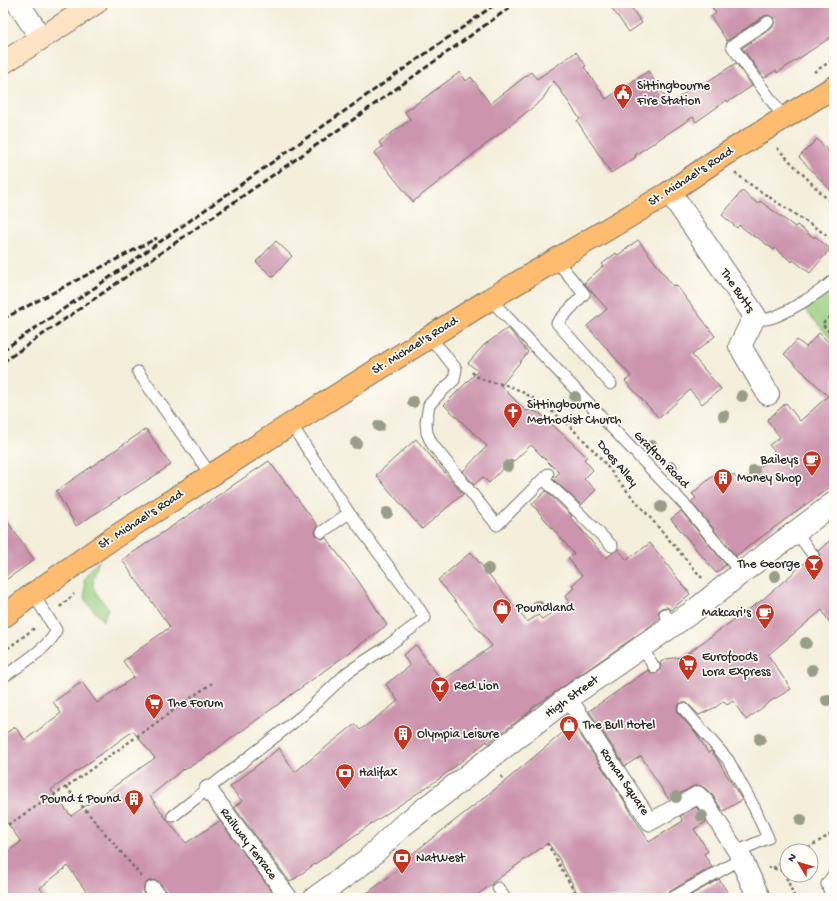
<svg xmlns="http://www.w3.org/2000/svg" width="837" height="901" font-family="'Gochi Hand',sans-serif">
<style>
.green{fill:#99ce80;stroke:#627c56}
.building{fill:#cc94ad;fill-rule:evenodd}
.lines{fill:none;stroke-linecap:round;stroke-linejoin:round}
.service-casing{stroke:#716f68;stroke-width:13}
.pedestrian-casing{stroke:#716f68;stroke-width:19}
.minor-casing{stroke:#716f68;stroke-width:24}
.tertiary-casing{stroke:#716f68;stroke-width:24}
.secondary-casing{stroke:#716f68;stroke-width:24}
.primary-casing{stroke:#716f68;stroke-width:24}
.path{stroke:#716f68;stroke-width:2.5;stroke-dasharray:3 3;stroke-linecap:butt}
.service{stroke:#fff;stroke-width:11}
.pedestrian{stroke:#fff;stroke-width:17}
.minor{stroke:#fff;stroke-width:22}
.tertiary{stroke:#fff;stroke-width:22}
.secondary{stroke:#fee4c5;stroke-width:22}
.primary{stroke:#fdbc6f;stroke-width:22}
.rail{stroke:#2b2b2b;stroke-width:3;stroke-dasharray:6 3;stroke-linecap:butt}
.tree{fill:#989e88}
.labels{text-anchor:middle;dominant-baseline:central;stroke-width:3.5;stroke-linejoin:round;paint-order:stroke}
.poi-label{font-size:13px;fill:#2b2b2b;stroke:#fdfcf7;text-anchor:start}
.street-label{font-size:13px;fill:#2b2b2b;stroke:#fdfcf7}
</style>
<rect width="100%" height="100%" fill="#fdfcf7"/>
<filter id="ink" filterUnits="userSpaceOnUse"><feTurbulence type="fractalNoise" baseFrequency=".025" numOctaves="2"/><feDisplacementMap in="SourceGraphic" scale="8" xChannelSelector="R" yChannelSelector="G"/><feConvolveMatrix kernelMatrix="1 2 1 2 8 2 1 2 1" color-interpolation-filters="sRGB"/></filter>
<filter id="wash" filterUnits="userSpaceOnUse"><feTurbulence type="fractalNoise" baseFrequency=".012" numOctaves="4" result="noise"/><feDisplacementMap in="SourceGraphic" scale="16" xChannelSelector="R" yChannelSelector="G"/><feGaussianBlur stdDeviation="0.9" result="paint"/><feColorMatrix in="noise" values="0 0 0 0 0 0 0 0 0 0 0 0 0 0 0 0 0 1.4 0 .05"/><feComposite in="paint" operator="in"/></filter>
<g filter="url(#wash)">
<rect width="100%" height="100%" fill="#f4eeda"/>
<!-- green -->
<path class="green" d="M834,278V342L805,310L804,305Z
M99,560C90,588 90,586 108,608L103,621L85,600L84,579L93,566Z"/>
<g id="blocks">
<!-- building -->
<path class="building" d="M608,3H628L642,23L629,32Z
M709,3H834V35L777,73L776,70L764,78L742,48L772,28L775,22L774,18L768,15L764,16L727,41L711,17L716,13Z
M576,52L586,66L584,67L606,99L648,71L670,104L697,85L699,87L736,63L752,86L728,102L727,100L696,122L693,117L635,155L636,157L611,173L577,121L580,119L554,81L542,100L413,202L374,153L382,147L379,142L410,120L405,112L460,72L466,81L471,77L490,104L531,72L537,79Z
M817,139L834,157V194L799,157Z
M742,191L758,204L760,201L795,227L797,225L814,238L815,236L830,249L810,273L793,260L792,262L775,248L774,250L757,237L756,238L739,225L737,228L722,215Z
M638,240L673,286L676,285L715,336L692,355L721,389L702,404L690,390L659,418L625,381L631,376L587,326L607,309L584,283L603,266L602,264L616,253L618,255Z
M276,241L292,256L273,277L256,262Z
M508,328L528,352L501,386L526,411L531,410L541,414L587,457L584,459L593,470L584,479L596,490L581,505L553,479L559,473L531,445L513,462L511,460L489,483L483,477L474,485L463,471L487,446L444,405L478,371L468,363L484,345Z
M819,333L834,347V484L753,543L736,556L691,502L696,498L692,494L715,474L724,483L733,474L741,483L776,453L769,445L780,437L767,420L786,403L800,421L828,396L784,354L797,340L806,347Z
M146,429L171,465L76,526L56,491Z
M416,439L463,494L422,529L376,475Z
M269,461L318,526L315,532L317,536L322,539L326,538L359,582L387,625L210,754L184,770L183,769L150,796L167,820L186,843L220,821L273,893L267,898H169L167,892L161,884L157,881L152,880L147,882L144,886L143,892L146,898H91L68,866L40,888L47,898H3V855L21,842L3,817V735L15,727L25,740L61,713L53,702L82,682L97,703L134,677L123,661L170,627L122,560ZM133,731L155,758L71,816L51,790Z
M546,491L572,516L570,517L606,558L618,549L627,560L650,543L690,594L671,610L667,607L661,608L658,612L660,618L646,629L531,709L532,710L488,743L487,741L439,779L368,826L290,882L234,807L242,801L230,787L279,748L295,772L355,724L360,730L384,712L398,701L386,684L410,666L403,655L416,645L442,681L492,646L438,580L471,552L527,622L538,615L542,619L569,602L565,596L574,588L572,585L582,576L568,558L574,554L532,504Z
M681,511L726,565L716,573L671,519Z
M3,515L34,560L3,582Z
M834,537V630L822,610L768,655L791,689L771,701L746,720L733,701L727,705L724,701L716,707L699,715L687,703H680L677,707L678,713L696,733L708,753L711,751L716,757L742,800L723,811L713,796L705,788L699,785L693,786L669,800L641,756L625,766L589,711L648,670L654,674L658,673L660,670L661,666L660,663L661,662L666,659L682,657L762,600L808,560L813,562L817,560L820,555L818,551Z
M573,724L623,799L649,842L683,821L680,816L696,807L698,809L706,822L694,829L708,851L704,854L712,867L669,892L665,898H580L558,857L548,843L492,883V884L473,898H361L405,864L403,861L503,783Z
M719,879L731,898H686Z"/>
</g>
</g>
<g filter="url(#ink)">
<use href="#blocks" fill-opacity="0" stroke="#716f68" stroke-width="1"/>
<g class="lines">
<!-- service casing -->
<g class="service-casing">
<path id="service" d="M768,22L732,46L784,118
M556,260L584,294L557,323L611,384
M490,299L685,505L741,573
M755,316C758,317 761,319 764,319C778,320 823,290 834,280
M429,338L441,350L456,369L454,380L440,393L429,405L426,422L427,433L432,444L497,525L548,474
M138,372L211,475
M543,479L566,500L612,546
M322,532L349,513
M796,532L813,555
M665,614L673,625
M642,647L654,667
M3,677C16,668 53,645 56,630L33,594
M684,709L728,760L755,809L768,838L736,852
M173,816L303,715L348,672L385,648L425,618L412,598L349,513L291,424
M498,888L505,898
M672,898L741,859
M832,898L827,884L834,874"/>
</g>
<!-- pedestrian casing -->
<g class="pedestrian-casing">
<path id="pedestrian" d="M568,698L650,822L698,795L706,803L741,859
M208,789L289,898
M153,890L159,898"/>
</g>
<!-- minor casing -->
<g class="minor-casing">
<path id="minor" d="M18,3L41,38
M670,192L755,316L740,346L768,394
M741,859L759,898"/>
</g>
<!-- tertiary casing -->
<g class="tertiary-casing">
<path id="tertiary" d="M315,898L367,860L402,826L568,698L695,610L741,573L834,503"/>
</g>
<!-- secondary casing -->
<g class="secondary-casing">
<path id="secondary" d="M3,63L96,3"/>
</g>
<!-- primary casing -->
<g class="primary-casing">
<path id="primary" d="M3,617L33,594L110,540L291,424L490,299L670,192L724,155L834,87"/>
</g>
<!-- path -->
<path class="path" d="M814,72L834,59
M777,148L834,206
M735,173L754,187L834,240
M834,313L822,324L834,337
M472,372C475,375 478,378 482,379C492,384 504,383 514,388C552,405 592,445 616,478L702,578
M60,607L74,594
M3,652L36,627
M501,776L505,781
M66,787L142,877
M3,828L66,787L212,683
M547,843L578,898
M803,851L834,832
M768,867L787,872
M773,868L787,860
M784,872L795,898
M796,875L813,880"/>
<!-- service -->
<use href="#service" class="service"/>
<!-- pedestrian -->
<use href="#pedestrian" class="pedestrian"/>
<!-- minor -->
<use href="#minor" class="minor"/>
<!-- tertiary -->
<use href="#tertiary" class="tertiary"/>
<!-- secondary -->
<use href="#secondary" class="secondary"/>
<!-- primary -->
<use href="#primary" class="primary"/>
<!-- rail -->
<path class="rail" d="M3,319L157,238
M3,350L106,280L497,3
M3,362L354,119L516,3"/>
</g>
<!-- trees -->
<g class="tree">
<circle cx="742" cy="396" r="6"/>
<circle cx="575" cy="397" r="6"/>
<circle cx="413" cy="402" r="6"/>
<circle cx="724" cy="416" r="6"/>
<circle cx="379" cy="426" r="6"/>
<circle cx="356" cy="443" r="6"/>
<circle cx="652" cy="446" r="6"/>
<circle cx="508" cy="466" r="6"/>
<circle cx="672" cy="467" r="6"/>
<circle cx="754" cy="471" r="6"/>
<circle cx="661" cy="507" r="6"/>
<circle cx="387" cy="513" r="6"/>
<circle cx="488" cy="569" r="6"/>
<circle cx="775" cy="576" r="6"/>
<circle cx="538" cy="606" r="6"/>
<circle cx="806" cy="643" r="6"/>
<circle cx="812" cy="670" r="6"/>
<circle cx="827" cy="700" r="6"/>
<circle cx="760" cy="739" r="6"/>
<circle cx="676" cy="797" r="6"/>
<circle cx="702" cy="816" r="6"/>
<circle cx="801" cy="820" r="6"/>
</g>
</g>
<!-- icons -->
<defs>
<g id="civic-pin" transform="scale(1)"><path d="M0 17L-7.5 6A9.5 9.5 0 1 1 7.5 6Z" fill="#c8321e" stroke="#fdfcf7"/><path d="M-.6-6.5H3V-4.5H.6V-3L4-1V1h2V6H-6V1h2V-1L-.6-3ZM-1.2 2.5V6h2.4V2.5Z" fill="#fff"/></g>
<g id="church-pin" transform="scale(1)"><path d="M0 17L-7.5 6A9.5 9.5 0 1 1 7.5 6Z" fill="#c8321e" stroke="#fdfcf7"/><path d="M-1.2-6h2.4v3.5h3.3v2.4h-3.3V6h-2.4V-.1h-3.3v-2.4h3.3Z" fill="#fff"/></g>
<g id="cafe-pin" transform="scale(1)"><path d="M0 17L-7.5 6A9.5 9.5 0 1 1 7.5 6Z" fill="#c8321e" stroke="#fdfcf7"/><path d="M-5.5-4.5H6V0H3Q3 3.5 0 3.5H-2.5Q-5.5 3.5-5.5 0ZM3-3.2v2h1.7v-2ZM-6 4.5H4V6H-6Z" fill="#fff"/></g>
<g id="building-pin" transform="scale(1)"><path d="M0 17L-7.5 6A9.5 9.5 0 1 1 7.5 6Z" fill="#c8321e" stroke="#fdfcf7"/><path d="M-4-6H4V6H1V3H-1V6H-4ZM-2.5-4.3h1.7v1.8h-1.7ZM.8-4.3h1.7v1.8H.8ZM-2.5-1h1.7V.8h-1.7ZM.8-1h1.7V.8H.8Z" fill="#fff"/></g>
<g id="bar-pin" transform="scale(1)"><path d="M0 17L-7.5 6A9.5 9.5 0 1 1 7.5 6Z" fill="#c8321e" stroke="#fdfcf7"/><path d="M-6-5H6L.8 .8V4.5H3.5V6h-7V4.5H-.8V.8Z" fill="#fff"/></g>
<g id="shop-pin" transform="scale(1)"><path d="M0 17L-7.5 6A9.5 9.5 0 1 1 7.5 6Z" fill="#c8321e" stroke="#fdfcf7"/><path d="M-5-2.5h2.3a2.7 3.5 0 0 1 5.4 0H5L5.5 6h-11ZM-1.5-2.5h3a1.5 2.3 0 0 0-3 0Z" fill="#fff"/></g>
<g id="supermarket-pin" transform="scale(1)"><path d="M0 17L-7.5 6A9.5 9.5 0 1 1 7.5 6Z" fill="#c8321e" stroke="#fdfcf7"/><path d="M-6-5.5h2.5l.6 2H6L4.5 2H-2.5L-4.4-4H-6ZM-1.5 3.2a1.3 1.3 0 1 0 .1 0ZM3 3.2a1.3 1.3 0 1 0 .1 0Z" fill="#fff"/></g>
<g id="bank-pin" transform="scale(1)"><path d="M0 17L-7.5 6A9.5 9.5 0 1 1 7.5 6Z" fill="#c8321e" stroke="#fdfcf7"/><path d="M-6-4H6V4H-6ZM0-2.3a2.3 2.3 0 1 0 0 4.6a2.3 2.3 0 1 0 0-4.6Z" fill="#fff"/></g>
</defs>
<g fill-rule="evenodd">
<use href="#civic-pin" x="623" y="93"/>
<use href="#church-pin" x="513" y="412"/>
<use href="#cafe-pin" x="812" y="460"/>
<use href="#building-pin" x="723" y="478"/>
<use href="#bar-pin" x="814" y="564"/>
<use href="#shop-pin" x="502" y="608"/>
<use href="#cafe-pin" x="765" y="613"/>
<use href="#supermarket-pin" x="688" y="664"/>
<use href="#bar-pin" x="440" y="686"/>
<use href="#supermarket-pin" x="154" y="703"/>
<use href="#shop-pin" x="569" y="725"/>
<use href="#building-pin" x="403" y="734"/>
<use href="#bank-pin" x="345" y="773"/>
<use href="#building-pin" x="134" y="799"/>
<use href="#bank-pin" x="402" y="858"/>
</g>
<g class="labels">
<!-- poi labels -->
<g class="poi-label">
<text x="637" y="86">Sittingbourne<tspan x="637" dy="15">Fire Station</tspan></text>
<text x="527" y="405">Sittingbourne<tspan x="527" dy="15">Methodist Church</tspan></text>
<text x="798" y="460" text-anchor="end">Baileys</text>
<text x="737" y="478">Money Shop</text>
<text x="800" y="564" text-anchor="end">The George</text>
<text x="516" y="608">Poundland</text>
<text x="751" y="613" text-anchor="end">Makcari's</text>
<text x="702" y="657">Eurofoods<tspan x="702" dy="15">Lora Express</tspan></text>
<text x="454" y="686">Red Lion</text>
<text x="168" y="703">The Forum</text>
<text x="583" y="725">The Bull Hotel</text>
<text x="417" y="734">Olympia Leisure</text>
<text x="359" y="773">Halifax</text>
<text x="120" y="799" text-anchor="end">Pound £ Pound</text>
<text x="416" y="858">NatWest</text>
</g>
<!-- street labels -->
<g class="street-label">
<text transform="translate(691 177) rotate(-33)">St. Michael's Road</text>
<text transform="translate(737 291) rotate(56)">The Butts</text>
<text transform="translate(415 346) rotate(-32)">St. Michael's Road</text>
<text transform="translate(661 460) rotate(46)">Grafton Road</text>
<text transform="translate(617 464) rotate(50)">Does Alley</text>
<text transform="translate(141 520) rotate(-33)">St. Michael's Road</text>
<text transform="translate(572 697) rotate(-36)">High Street</text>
<text transform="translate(624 782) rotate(56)">Roman Square</text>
<text transform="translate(248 844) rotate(53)">Railway Terrace</text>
</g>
</g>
<!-- margin -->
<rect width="837" height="901" fill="none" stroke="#fdfcf7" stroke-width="16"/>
<!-- north arrow -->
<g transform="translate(799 863) rotate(308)"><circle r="19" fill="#fdfcf7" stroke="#a9a8a5"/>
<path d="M0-3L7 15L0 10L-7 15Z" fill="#c8321e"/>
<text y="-6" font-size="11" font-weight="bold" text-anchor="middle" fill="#2b2b2b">N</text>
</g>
</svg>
